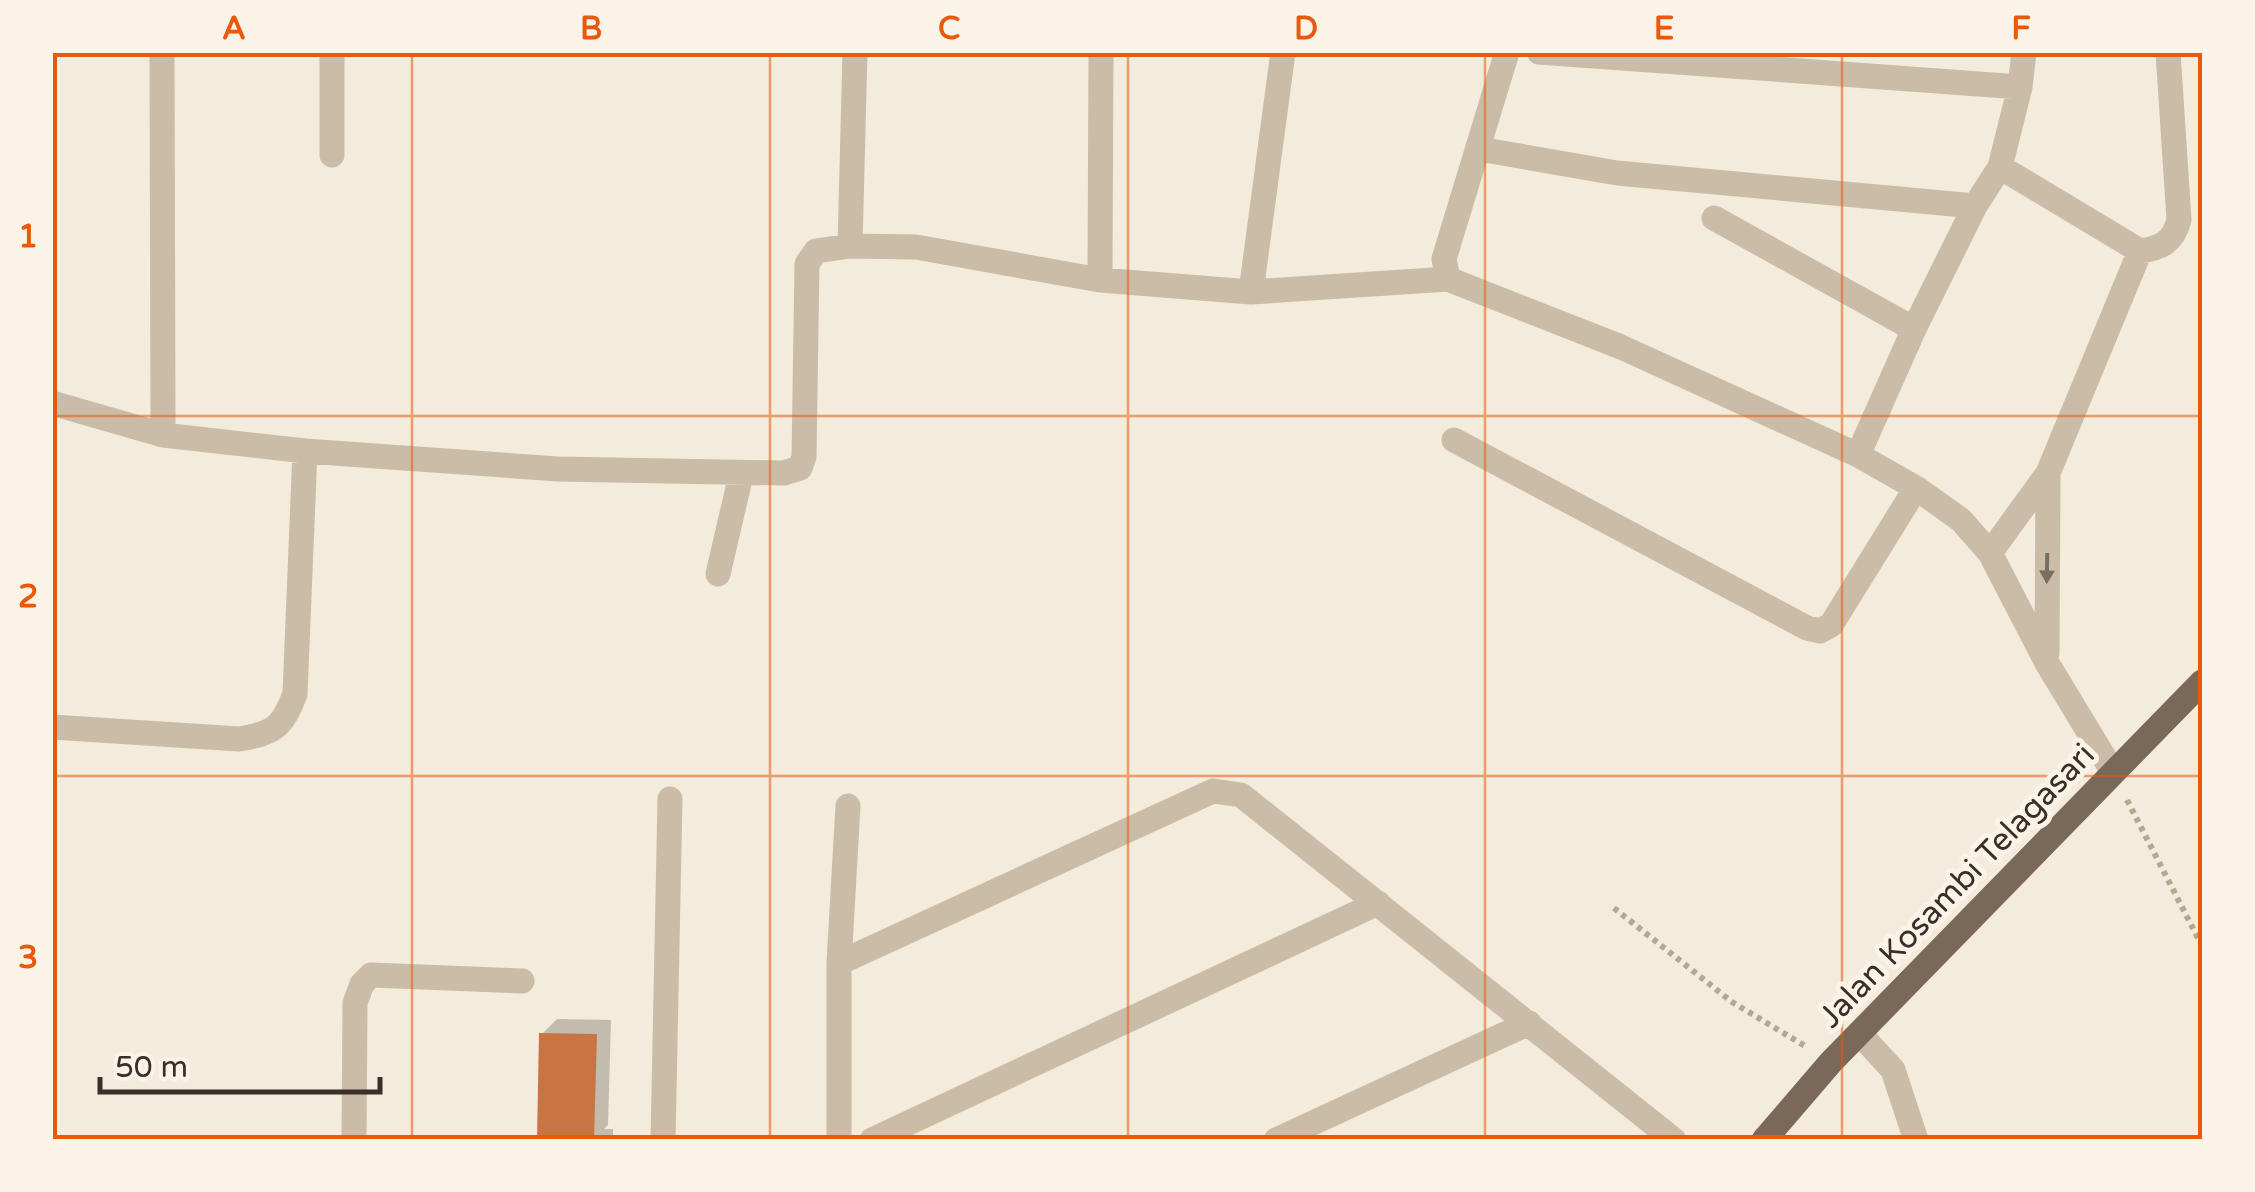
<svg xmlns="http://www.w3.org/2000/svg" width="2255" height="1192" font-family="'Varela Round',sans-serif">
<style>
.shadow{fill:#0003}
.building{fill:#c97543}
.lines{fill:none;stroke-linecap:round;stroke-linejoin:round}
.path{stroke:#b7a691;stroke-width:6;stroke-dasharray:5 5;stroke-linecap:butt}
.minor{stroke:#cbbca7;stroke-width:25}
.major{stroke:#7a6858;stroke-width:25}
.oneway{fill:#7a6e61}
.grid{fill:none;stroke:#e8590c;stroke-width:2.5;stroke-opacity:0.55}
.labels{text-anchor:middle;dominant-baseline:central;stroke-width:10;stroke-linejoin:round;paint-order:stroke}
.street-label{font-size:32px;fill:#372f28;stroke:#faf4e8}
.neatline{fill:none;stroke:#e8590c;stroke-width:4}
.grid-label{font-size:32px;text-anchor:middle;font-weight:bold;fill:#e8590c}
</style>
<rect width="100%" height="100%" fill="#f3ebdb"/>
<!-- shadow -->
<path class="shadow" d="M557,1019L611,1020L608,1125L604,1129H613V1140H549L542,1034Z"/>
<!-- building -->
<path class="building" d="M539,1033L597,1034L594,1140H537Z"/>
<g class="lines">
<!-- path -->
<path class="path" d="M2127,800L2202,946
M1614,908L1732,1002L1805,1046"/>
<!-- minor -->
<path class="minor" d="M162,52L163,435
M332,52V155
M1507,52L1444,259L1448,279L1621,347L1858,455L1916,488L1961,520L1990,553L2047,663L2113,772
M1539,52L2020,87
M1479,149L1617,173L1975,206
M2000,167L2140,251C2162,248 2173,242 2179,220L2168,52
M1714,218L1914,329
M850,246L855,52
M1100,280L1101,52
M1251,292L1283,52
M52,403L163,435L305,451L558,469L784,473L800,468L804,457L807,264L816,251L850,246L916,247L1100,280L1251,292L1448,279
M1454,440L1807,628L1820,631L1831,625L1916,488
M1858,455L1914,329L1975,206L2000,167L2020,87L2024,52
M1990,553L2048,473L2140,251
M718,574L741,475
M2047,653L2048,473
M52,727L239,739C274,733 282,728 295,694L305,451
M839,963L1213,791L1241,795L1674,1140
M1860,1034L1893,1070L1916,1140
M354,1140L355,1003L362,984L371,975L522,981
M663,1140L670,799
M839,1140V963L848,806
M872,1140L1378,903
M1276,1140L1529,1023"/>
<!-- major -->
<path class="major" d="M1764,1140L1831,1062L2202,682"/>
</g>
<!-- one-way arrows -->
<defs><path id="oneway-solid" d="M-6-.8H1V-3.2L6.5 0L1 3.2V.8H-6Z" transform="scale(2.5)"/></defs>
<use class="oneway" href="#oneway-solid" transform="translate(2047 568) rotate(91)"/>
<!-- grid -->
<path class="grid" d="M412,52V1140M770,52V1140M1128,52V1140M1485,52V1140M1842,52V1140M52,416H2202M52,776H2202"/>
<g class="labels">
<!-- street labels -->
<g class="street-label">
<text transform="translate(1957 886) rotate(-46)">Jalan Kosambi Telagasari</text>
</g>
</g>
<!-- border -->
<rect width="2255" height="1192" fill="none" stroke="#faf4e8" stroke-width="110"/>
<!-- scale -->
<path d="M100 1077v15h280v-15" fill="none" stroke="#372f28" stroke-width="5"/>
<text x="115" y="1077" font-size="30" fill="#372f28" stroke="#faf4e8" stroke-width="8" paint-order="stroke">50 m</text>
<rect x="55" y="55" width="2145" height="1082" class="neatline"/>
<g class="grid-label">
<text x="234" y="39">A</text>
<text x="591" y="39">B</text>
<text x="949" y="39">C</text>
<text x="1306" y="39">D</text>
<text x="1664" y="39">E</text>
<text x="2021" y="39">F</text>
<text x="28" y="247">1</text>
<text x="28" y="607">2</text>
<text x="28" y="968">3</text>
</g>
</svg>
